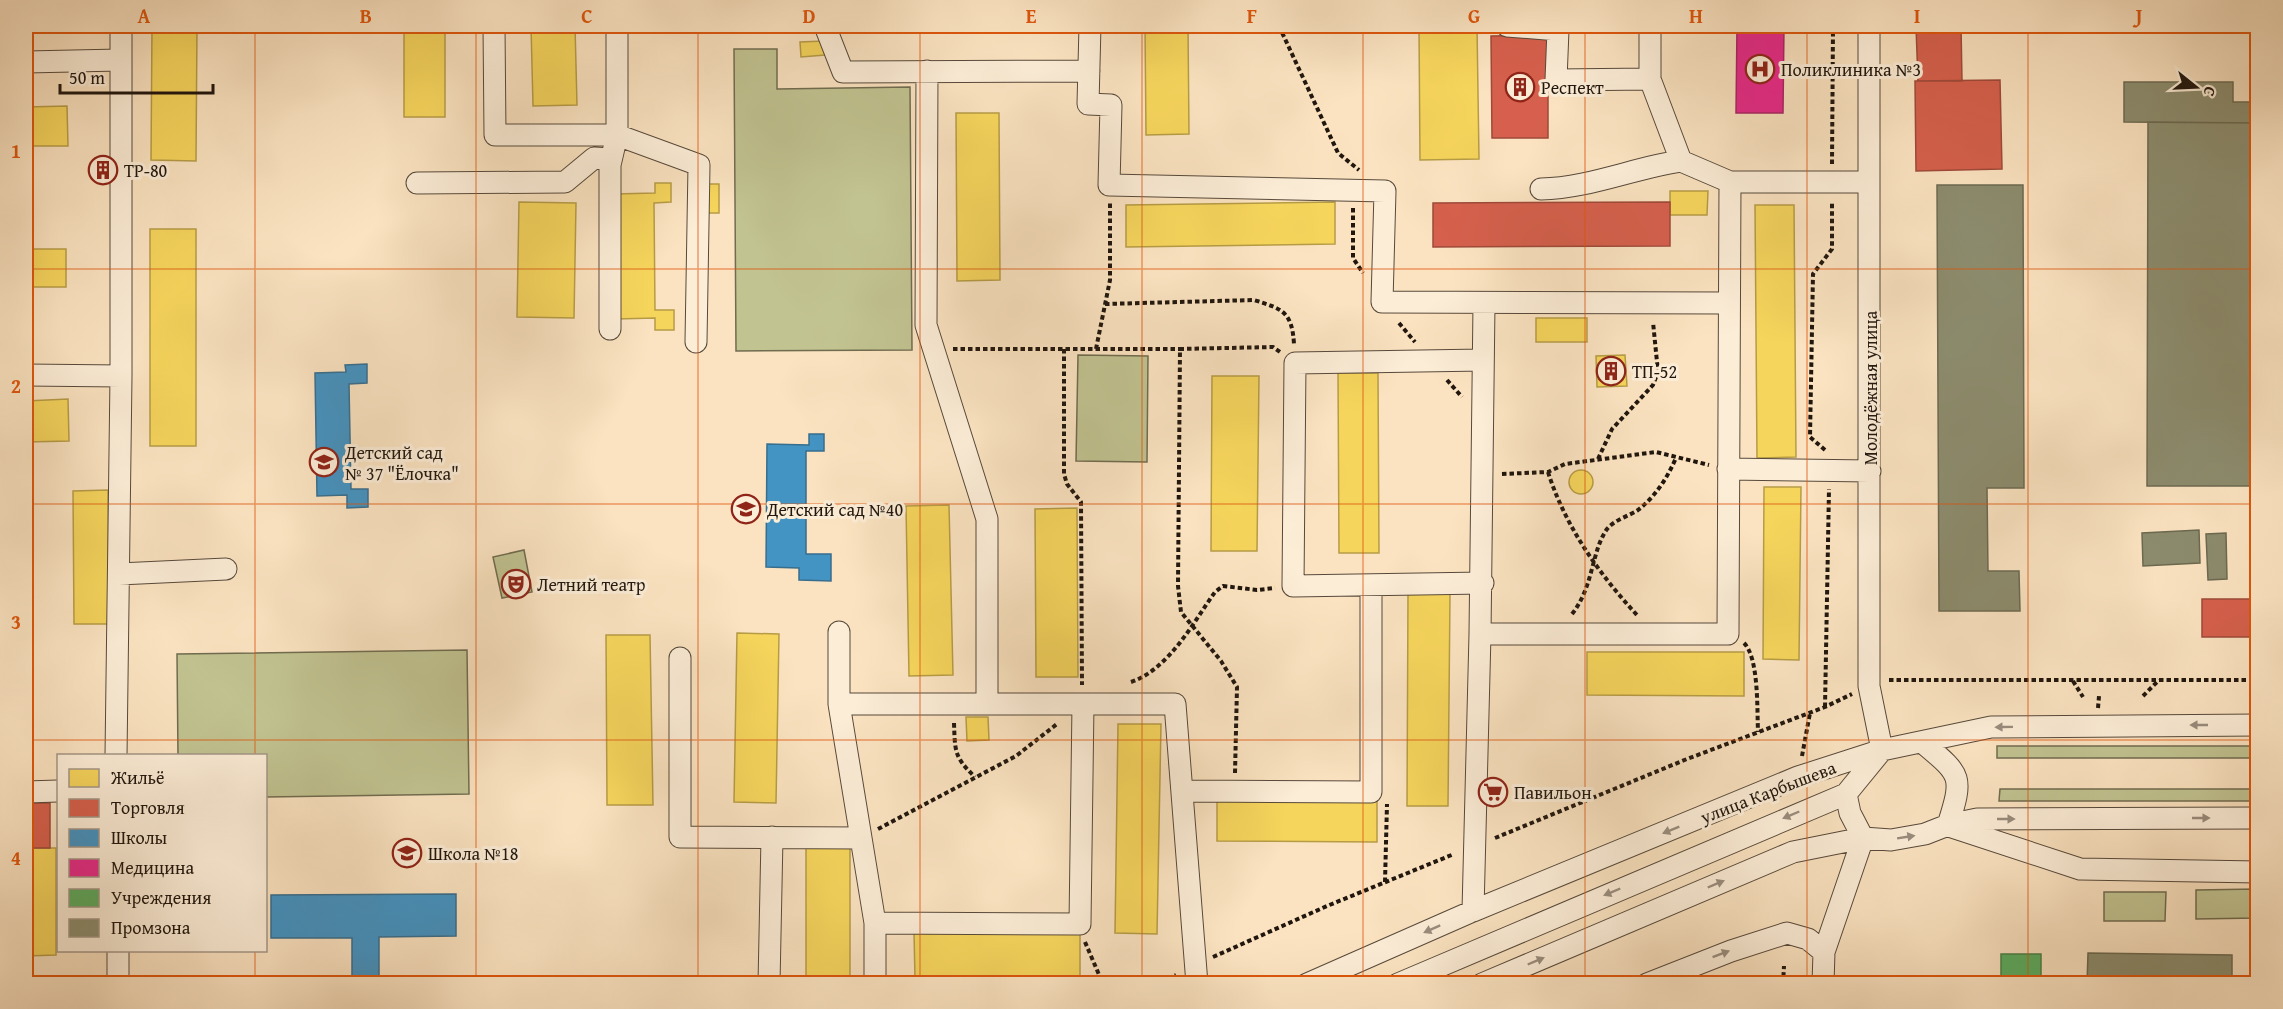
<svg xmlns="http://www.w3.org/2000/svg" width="2283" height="1009" font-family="'Gentium Book Plus',serif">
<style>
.green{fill:#c1c391;stroke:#706c50;stroke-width:1.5}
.homes{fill:#f6d55c;stroke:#b69c45;stroke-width:1.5}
.shops{fill:#d6604d;stroke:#9f4a3a;stroke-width:1.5}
.schools{fill:#4393c3;stroke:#386e8d;stroke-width:1.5}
.health{fill:#e7298a;stroke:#ab2365;stroke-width:1.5}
.public{fill:#5aae61;stroke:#498048;stroke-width:1.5}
.industry{fill:#8c8c6e;stroke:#6c6951;stroke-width:1.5}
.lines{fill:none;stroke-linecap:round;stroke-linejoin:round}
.minor-casing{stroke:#57493b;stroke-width:23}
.path{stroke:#20160e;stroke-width:4;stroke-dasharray:4.5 3;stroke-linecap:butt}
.minor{stroke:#fcedd7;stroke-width:21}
.oneway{fill:#998c7d}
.grid{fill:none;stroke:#de560c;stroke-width:1.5;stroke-opacity:0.55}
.labels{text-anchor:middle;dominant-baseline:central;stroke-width:6;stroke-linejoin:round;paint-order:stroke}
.poi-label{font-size:18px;fill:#20160e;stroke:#fcedd7;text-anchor:start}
.street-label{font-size:18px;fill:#20160e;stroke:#fcedd7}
.neatline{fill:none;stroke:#de560c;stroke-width:2}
.grid-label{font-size:20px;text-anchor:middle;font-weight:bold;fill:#de560c}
</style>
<rect width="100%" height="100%" fill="#fbe3c1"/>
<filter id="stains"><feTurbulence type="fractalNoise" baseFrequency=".00333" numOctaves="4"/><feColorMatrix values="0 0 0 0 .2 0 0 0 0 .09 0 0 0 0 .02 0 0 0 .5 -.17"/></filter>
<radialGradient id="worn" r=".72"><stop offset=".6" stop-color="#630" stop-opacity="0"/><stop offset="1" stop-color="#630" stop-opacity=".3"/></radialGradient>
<!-- green -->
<path class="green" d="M734,49H777V89L910,87L912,350L736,351Z
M1078,355L1148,356L1147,462L1076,461Z
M524,550L532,592L502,598L493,557Z
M467,650L469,794L266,797V756L178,755L177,654Z
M1997,746H2257L2258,758H1997Z
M2000,789H2257L2258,801H1999Z
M2257,889V918L2196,919V890Z
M2104,892H2166L2165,921H2104Z"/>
<!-- homes -->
<path class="homes" d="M152,26H197L196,161L151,160Z
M404,26H445V117H404Z
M531,26H575L577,105L533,106Z
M1145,26H1188L1189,134L1146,135Z
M1419,26H1477L1479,159L1420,160Z
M824,41L825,55L801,57L800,42Z
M67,106L68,146H26V107Z
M956,113H999L1000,280L957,281Z
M114,161L115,176L92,178L91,163Z
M655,183H671V202L654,203L655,310H674V330H655V318L616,319L614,194L655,193Z
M702,184H719V213H702Z
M1670,191H1708L1707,215H1670Z
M519,202L576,203L574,318L517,317Z
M1335,202V244L1126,247V205Z
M1755,205H1794L1796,457L1757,458Z
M150,229H196V446H150Z
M26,249H66V287H26Z
M1536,318H1587V342H1536Z
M1625,355L1627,386L1597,387L1596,356Z
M1338,373H1378L1379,553H1339Z
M1212,376H1259L1257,551H1211Z
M68,399L69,441L26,442V401Z
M1569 482a12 12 0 1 1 24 0a12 12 0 1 1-24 0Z
M1764,487H1801L1799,660L1763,659Z
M108,490L109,624H74L73,491Z
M949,505L953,675L909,676L906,506Z
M1077,508L1078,677H1036L1035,509Z
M1408,593L1450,594L1448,806H1407Z
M737,633L779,634L776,803L734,802Z
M606,635H650L653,805H607Z
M1587,652H1744V696L1587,695Z
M966,717H988L989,740L967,741Z
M1118,724H1161L1157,934L1115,933Z
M1217,796L1377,797V842L1217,841Z
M806,845H850V984H806Z
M26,848H56V955L26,956Z
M1080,931V977L915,979L914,932Z"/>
<!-- shops -->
<path class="shops" d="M1916,26H1961L1962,81H1918Z
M1548,35V138H1492L1491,36Z
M2000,80L2002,169L1916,171L1915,81Z
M1670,202V246L1433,247V203Z
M2202,599H2258V637H2202Z
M26,803H50V848H26Z"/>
<!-- schools -->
<path class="schools" d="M367,364V383L349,384L351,489H368V507L347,508V495L317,496L315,373L346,372L345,365Z
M809,434H824V451H806V554H831V581L799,580V568L766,567L767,444L809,445Z
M456,894V936L379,937V984H272L352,983V938H271V895Z"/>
<!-- health -->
<path class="health" d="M1737,26H1784L1783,113H1736Z"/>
<!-- public -->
<path class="public" d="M2001,954H2041V984H2001Z"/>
<!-- industry -->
<path class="industry" d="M2124,82H2233V102H2257L2258,88V123L2124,122Z
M2148,122L2258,123V486H2147Z
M1937,185H2023L2024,488H1987L1988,571H2019L2020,611H1939Z
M2199,530L2200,563L2143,566L2142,533Z
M2226,533L2227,579L2208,580L2206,534Z
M2088,953L2232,955V984H2087Z"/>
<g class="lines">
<!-- minor casing -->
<g class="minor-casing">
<path id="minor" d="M494,26L495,135H617V26
M825,26L843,72L1089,71
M1090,26L1088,104L1111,105L1109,185L1385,191L1382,302L1729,303
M1507,26L1558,30L1556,80L1650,79
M1650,26V79L1681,161L1730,182
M1869,26V686L1882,750
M26,62L120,60
M927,71L926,325L987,519V704
M417,183L565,182L594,158L610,159
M1541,189C1589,188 1633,168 1681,161
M1484,304L1480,634H1728L1730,182H1869
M610,329V165L617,135L699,165L696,342
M26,375L121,376V26
M1728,469L1870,471
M119,574L226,569
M1483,583L1293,586L1295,363L1483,360
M839,632V704L875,923V984
M680,658V837L861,838
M839,704H1175L1197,984
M1922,742C1961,775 1964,775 1948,825
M116,756L121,376
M1184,791L1371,792V585
M26,792L58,791
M1846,794L1850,813L1863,838
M1949,826L2080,869L2258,872
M1473,911L1480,634
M875,923L1080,924L1083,704
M118,950V984
M769,984L772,837
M1307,984L1473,911L1798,777L1882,750L1991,727L2258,725
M1398,984L1846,794L1882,750
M1482,984L1793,852L1863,838L1891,840L1925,834L1948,825L1977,819L2258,818
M1647,984L1731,951L1787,933L1808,939L1824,952
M1823,984L1824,952L1863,838"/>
</g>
<!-- path -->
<path class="path" d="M1279,26L1338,153L1359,170
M1832,164L1833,26
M1353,208V258L1363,273
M1105,304L1254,300C1283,309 1292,312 1294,344
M1399,323L1415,342
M953,349H1180
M1064,349V474L1067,484L1081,502L1082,685
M1096,349L1110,280V203
M1447,380L1462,397
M1825,450L1810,437L1813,274L1832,249V202
M1598,459L1612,429L1653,385L1658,372L1653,322
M1548,472C1565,526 1599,574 1637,615
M1502,474L1548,472L1565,464L1656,452L1709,465
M1572,614C1594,586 1591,552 1607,529C1614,520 1629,516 1638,510C1656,496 1667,478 1676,458
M1744,643C1759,658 1757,710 1758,732
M1889,680H2258
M2073,681L2083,697
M1131,682C1169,669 1193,623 1215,592L1223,586L1257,590L1275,588
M2143,696L2159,680
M1825,707L1829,489
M2098,708L2099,696
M954,723C955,751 954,757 975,777
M1802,756L1810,713
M1235,773L1237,687L1221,661L1181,612L1178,586L1180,349L1273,347L1280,352
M878,829L1016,756L1057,724
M1495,838L1687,759L1825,707L1852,694
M1385,882L1387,804
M1085,942L1103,984
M1213,957L1327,906L1454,854
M1154,984L1176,975
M1783,984L1784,966"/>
<!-- minor -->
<use href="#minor" class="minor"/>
</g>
<!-- one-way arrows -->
<defs><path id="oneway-solid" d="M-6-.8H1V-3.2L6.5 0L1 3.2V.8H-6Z" transform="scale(1.5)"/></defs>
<g class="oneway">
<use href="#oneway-solid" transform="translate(2199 725) rotate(180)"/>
<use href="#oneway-solid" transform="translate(2004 727) rotate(179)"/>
<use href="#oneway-solid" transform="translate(1791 815) rotate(157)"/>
<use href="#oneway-solid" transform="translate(2201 818)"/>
<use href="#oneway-solid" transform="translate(2006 819)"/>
<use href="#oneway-solid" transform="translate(1671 830) rotate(158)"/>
<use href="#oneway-solid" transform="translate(1906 837) rotate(-9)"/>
<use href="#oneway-solid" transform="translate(1716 884) rotate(-23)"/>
<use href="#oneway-solid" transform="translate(1612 892) rotate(157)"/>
<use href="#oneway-solid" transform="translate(1432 929) rotate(156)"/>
<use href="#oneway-solid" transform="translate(1721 954) rotate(-21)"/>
<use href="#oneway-solid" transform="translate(1536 961) rotate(-23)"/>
</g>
<!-- grid -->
<path class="grid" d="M255,26V756M476,26V984M698,26V984M920,26V984M1142,26V984M1363,26V984M1585,26V984M1807,26V984M2028,26V984M26,269H2258M26,504H2258M26,740H2258M255,950V984"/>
<!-- icons -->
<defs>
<g id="hospital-ring" transform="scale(1.5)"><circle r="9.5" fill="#fcedd7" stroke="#8f2418" stroke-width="1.5"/><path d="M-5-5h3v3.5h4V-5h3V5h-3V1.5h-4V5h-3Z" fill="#8f2418"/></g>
<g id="building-ring" transform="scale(1.5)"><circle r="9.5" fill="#fcedd7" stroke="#8f2418" stroke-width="1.5"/><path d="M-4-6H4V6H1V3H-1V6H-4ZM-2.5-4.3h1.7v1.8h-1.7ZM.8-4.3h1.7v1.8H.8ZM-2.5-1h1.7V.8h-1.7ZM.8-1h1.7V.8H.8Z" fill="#8f2418"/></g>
<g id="school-ring" transform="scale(1.5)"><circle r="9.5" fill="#fcedd7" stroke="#8f2418" stroke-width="1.5"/><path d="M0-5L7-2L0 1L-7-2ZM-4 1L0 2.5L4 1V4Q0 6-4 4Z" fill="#8f2418"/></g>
<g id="theatre-ring" transform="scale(1.5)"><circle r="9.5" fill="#fcedd7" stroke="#8f2418" stroke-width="1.5"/><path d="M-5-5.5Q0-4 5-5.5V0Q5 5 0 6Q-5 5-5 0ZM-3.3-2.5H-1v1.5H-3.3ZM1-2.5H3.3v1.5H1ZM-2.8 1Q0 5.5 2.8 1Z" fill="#8f2418"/></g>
<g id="supermarket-ring" transform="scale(1.5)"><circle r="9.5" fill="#fcedd7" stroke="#8f2418" stroke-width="1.5"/><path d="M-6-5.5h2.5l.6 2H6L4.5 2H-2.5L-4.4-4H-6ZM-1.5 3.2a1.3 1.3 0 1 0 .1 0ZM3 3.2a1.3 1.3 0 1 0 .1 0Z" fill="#8f2418"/></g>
</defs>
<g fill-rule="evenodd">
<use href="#hospital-ring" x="1760" y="69"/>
<use href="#building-ring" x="1520" y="87"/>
<use href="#building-ring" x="103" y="170"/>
<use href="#building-ring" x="1611" y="371"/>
<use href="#school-ring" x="324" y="462"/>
<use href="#school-ring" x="746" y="509"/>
<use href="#theatre-ring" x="516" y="584"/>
<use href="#supermarket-ring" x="1493" y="792"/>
<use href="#school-ring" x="407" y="853"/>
</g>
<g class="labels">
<!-- poi labels -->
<g class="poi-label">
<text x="1781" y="69">Поликлиника №3</text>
<text x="1541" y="87">Респект</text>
<text x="124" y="170">ТР-80</text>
<text x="1632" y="371">ТП-52</text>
<text x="345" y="452">Детский сад<tspan x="345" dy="21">№ 37 "Ёлочка"</tspan></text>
<text x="767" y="509">Детский сад №40</text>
<text x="537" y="584">Летний театр</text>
<text x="1514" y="792">Павильон</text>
<text x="428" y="853">Школа №18</text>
</g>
<!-- street labels -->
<g class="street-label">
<text transform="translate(1870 388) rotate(-90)">Молодёжная улица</text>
<text transform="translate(1768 792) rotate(-21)">улица Карбышева</text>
</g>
</g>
<!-- margin -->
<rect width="2283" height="1009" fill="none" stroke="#fbe3c1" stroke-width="66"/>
<!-- legend -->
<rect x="57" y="754" width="210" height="198" fill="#fcedd7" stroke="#a49787" stroke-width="1.5"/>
<rect x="69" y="769" width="30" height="18" fill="#f6d55c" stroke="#a49787" stroke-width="1.5"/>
<text x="111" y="784" font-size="18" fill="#20160e">Жильё</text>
<rect x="69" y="799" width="30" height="18" fill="#d6604d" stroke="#a49787" stroke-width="1.5"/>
<text x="111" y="814" font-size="18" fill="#20160e">Торговля</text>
<rect x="69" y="829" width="30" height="18" fill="#4393c3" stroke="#a49787" stroke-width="1.5"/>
<text x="111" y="844" font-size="18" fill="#20160e">Школы</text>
<rect x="69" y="859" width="30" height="18" fill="#e7298a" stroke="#a49787" stroke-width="1.5"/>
<text x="111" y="874" font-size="18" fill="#20160e">Медицина</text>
<rect x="69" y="889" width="30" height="18" fill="#5aae61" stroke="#a49787" stroke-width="1.5"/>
<text x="111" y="904" font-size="18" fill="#20160e">Учреждения</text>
<rect x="69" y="919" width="30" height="18" fill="#8c8c6e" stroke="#a49787" stroke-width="1.5"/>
<text x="111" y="934" font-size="18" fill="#20160e">Промзона</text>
<!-- north arrow -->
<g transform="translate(2196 87) rotate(108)" stroke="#fcedd7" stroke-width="4.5" paint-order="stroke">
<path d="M0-4.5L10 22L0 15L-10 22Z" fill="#20160e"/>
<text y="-9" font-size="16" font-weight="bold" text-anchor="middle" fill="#20160e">С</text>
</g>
<!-- scale -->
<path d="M60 84v9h153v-9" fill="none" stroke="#20160e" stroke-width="3"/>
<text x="69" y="84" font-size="18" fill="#20160e" stroke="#fcedd7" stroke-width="4.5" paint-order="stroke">50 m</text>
<rect x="33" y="33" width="2217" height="943" class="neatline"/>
<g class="grid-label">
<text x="144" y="23">A</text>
<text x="366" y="23">B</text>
<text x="587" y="23">C</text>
<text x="809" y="23">D</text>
<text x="1031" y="23">E</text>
<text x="1252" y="23">F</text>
<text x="1474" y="23">G</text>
<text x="1696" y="23">H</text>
<text x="1917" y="23">I</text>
<text x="2139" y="23">J</text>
<text x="16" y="158">1</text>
<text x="16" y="393">2</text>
<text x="16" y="629">3</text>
<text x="16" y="865">4</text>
</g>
<rect width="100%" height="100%" filter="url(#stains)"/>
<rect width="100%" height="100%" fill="url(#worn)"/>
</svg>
